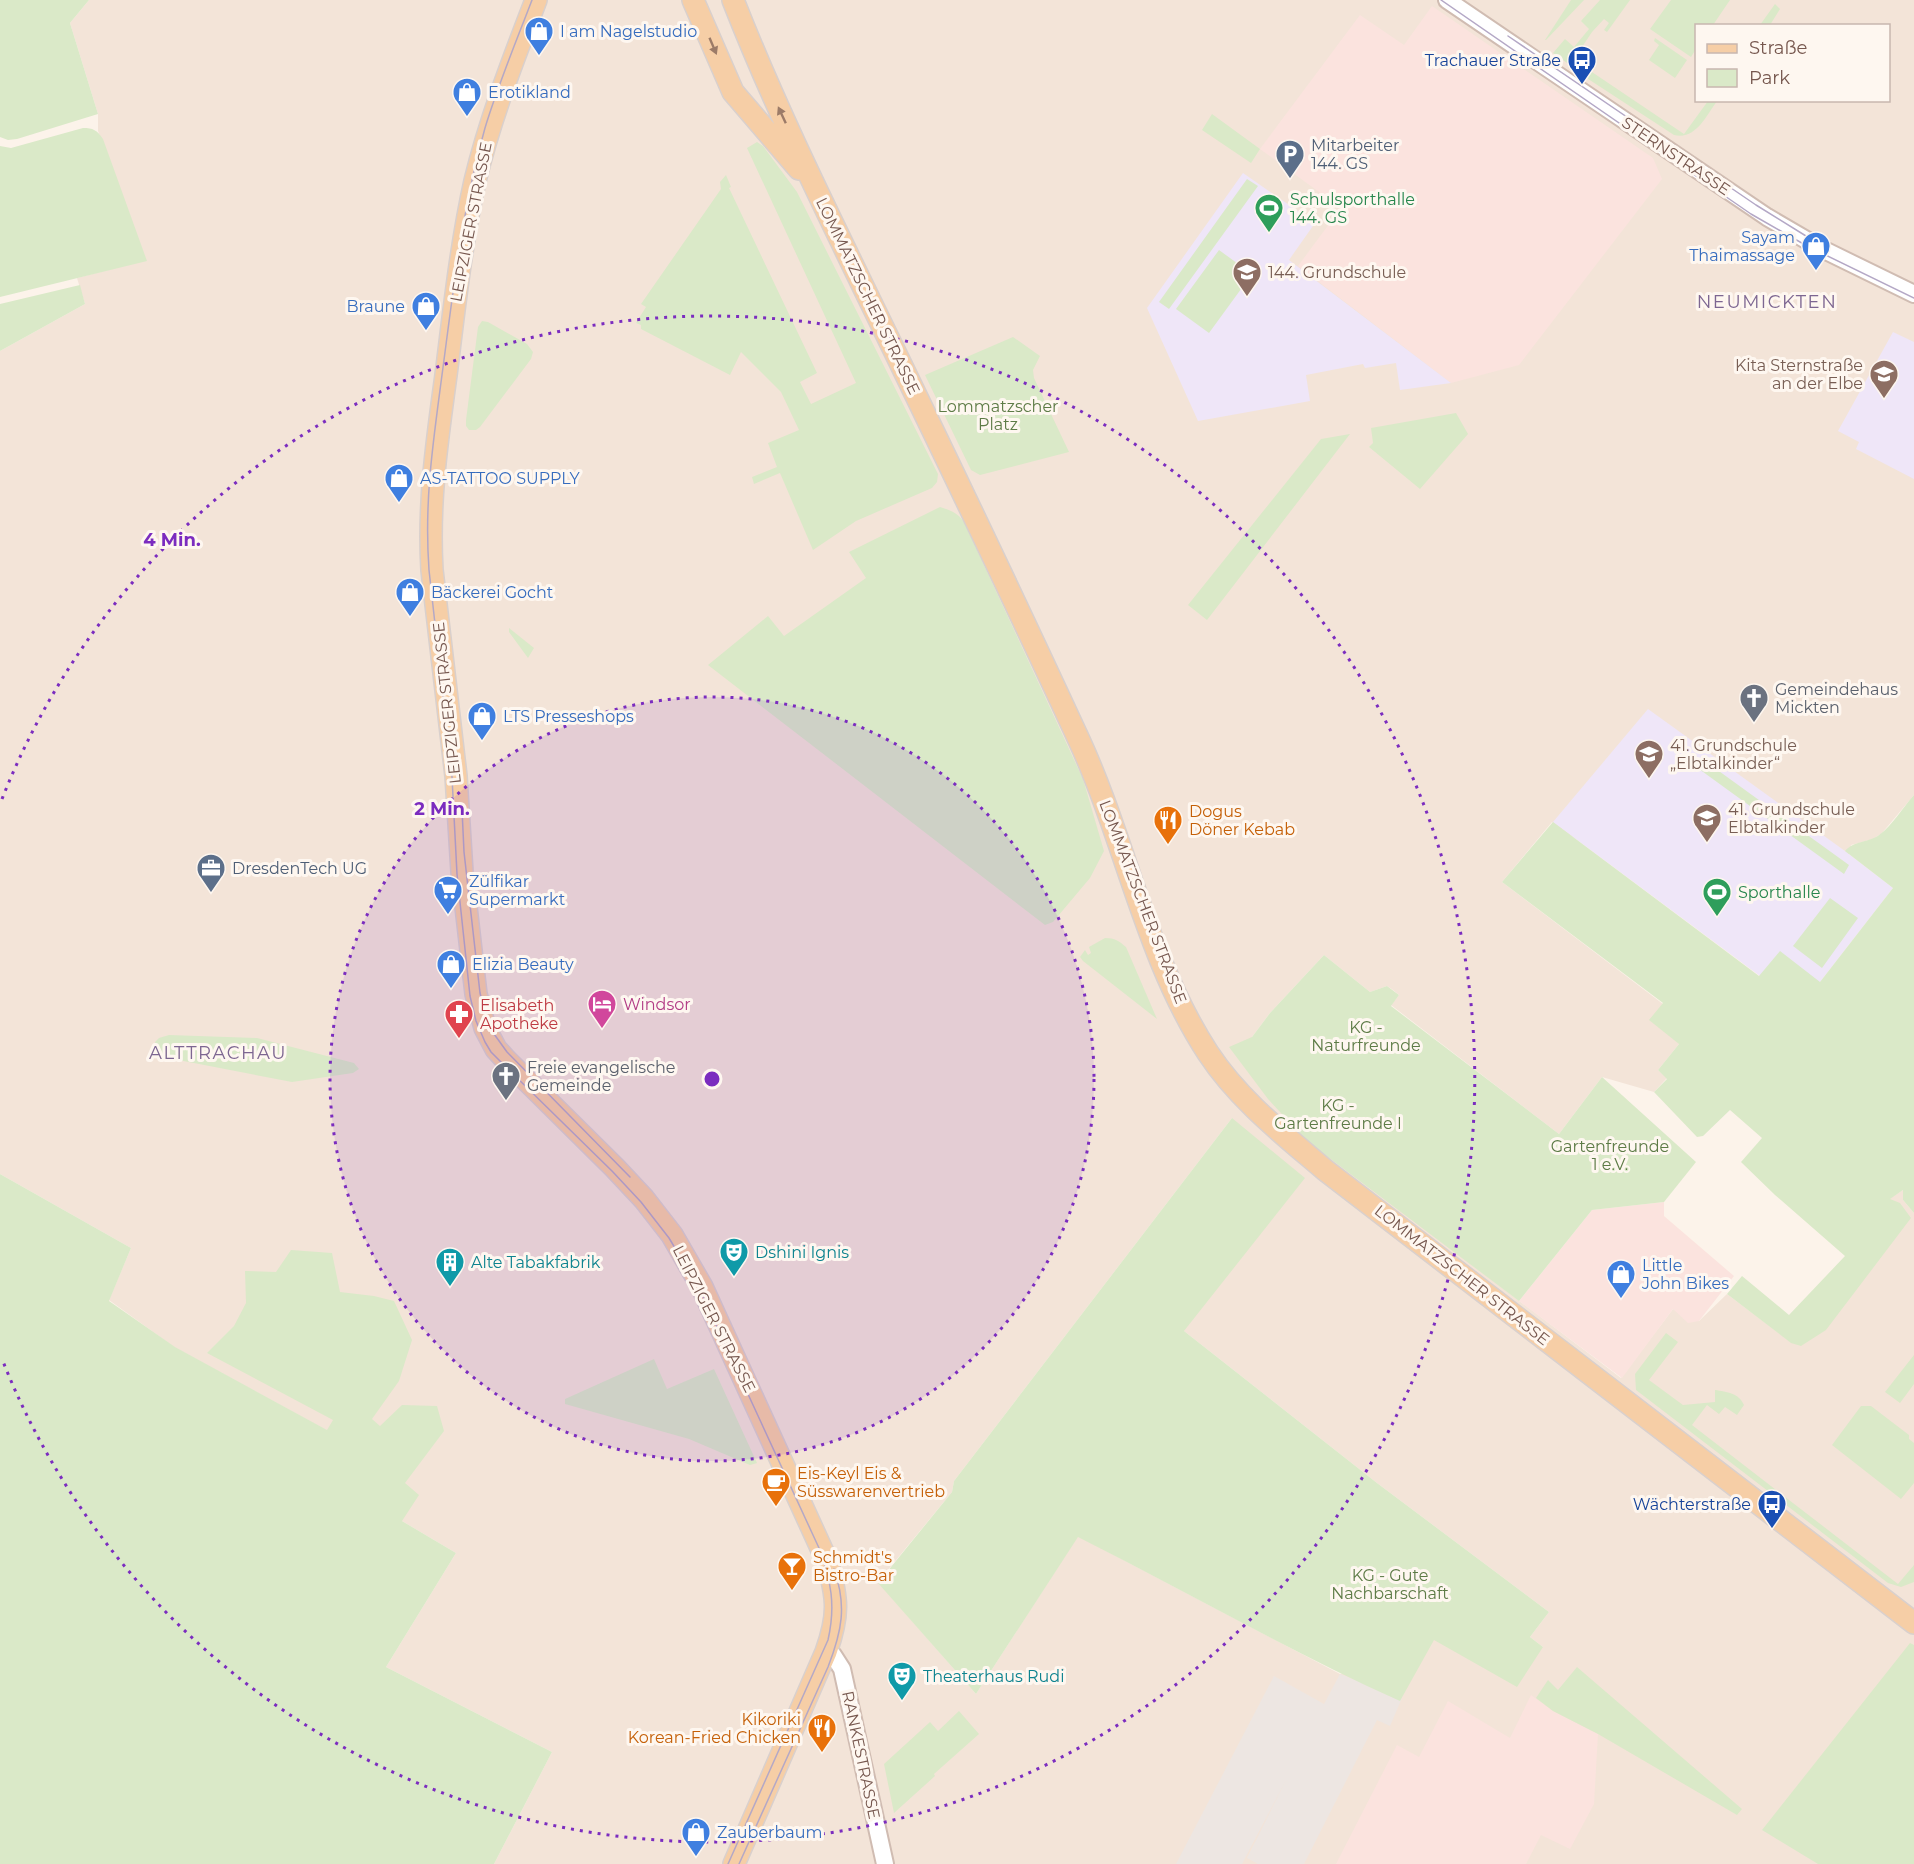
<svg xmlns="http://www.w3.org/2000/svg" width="1914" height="1864" font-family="Montserrat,sans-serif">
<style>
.residential{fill:#f3e4d8;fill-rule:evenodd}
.commercial{fill:#fbe3de}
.industrial{fill:#ede6e2}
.education{fill:#efe6f8}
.green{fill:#dae9c8}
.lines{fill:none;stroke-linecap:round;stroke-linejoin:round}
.minor-casing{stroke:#d0bcb2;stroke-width:20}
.major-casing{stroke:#d9d0cd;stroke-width:24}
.minor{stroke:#fff;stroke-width:16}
.major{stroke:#f6cea6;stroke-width:21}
.tram{stroke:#b4a8c6;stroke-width:1.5}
.oneway{fill:#9c7b68}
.ring{fill:none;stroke:#7b2cbf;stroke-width:3;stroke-dasharray:3 6}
.labels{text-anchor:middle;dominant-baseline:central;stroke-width:6;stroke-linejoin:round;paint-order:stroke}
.shop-label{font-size:16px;fill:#366cbe;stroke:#fef7f0;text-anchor:start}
.transit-label{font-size:16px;fill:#164399;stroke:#fef7f0;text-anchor:end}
.service-label{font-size:16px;fill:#4e5e75;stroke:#fef7f0;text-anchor:start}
.street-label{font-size:16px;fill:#76574e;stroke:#fef7f0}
.leisure-label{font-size:16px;fill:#27864d;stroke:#fef7f0;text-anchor:start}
.education-label{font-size:16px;fill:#785e54;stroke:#fef7f0;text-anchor:start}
.park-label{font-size:16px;fill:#5d7b46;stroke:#fef7f0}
.worship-label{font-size:16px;fill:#5b616d;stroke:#fef7f0;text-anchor:start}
.food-label{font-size:16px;fill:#c56008;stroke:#fef7f0;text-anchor:start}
.hotel-label{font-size:16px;fill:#b23c85;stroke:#fef7f0;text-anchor:start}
.health-label{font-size:16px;fill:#be3a42;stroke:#fef7f0;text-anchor:start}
.culture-label{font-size:16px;fill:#0d838f;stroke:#fef7f0;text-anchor:start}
.neighbourhood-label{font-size:18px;letter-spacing:1.5px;fill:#7d6691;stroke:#fef7f0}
.centre{fill:#7b2cbf;stroke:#fef7f0;stroke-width:3}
.ring-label{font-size:18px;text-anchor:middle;font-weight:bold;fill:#7b2cbf;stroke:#fef7f0;stroke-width:6;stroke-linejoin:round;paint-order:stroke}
</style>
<rect width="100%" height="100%" fill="#fcf3ea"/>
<!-- residential -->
<path class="residential" d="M89,0H1914V795L1882,833L1873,839L1851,845L1820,982L1568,834L1552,822L1502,882L1663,1004L1679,1044L1658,1070L1667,1078L1654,1092L1602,1077L1559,1134L1391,1005L1399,995L1393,990L1387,986L1370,992L1324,955L1270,1013L1252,1037L1455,1252L1621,1378L1673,1309L1699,1321L1727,1294L1792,1343L1889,1199L1903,1190V1200L1914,1213V1864H494L552,1752L386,1667L456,1553L402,1521L328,1431L174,1347L109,1300L131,1248L0,1174V351L85,304L77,278L146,260L98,131V114L70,23ZM1696,26H1888V100H1696ZM1232,1118L1184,1331L1377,1483L1549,1612L1530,1637L1543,1647L1434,1640L1340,1674L1078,1536L976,1694L878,1582L952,1492L954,1481Z"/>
<!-- commercial -->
<path class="commercial" d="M1432,6L1653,158L1662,179L1519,365L1451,383L1298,266L1341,208L1260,149L1360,15L1404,45Z
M1664,1202V1216L1734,1276L1699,1321L1688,1323L1673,1309L1622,1378L1519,1301L1592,1210Z
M1531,1695L1553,1711L1598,1734L1594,1804L1570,1849L1541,1835L1526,1864H1336L1397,1745L1419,1757L1448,1701L1510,1738Z"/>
<!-- industrial -->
<path class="industrial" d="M1340,1674L1402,1698L1390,1726L1377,1720L1304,1864H1258L1247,1858L1287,1778L1242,1864H1176L1274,1676L1324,1704Z"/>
<!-- education -->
<path class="education" d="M1243,173L1315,223L1289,260L1451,383L1400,390L1396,363L1365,368L1363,364L1306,375L1310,401L1198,421L1147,308Z
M1893,332L1914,342V479L1856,449L1859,442L1838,431Z
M1648,709L1845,851L1893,888L1820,982L1760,976L1553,822Z"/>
<!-- green -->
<path class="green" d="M0,0H89L70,23L98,114L17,139L8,140L0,137Z
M1571,0H1584L1546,40H1545Z
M1600,0H1630L1607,32L1604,30L1609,23L1604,19L1592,32L1570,65L1553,53L1565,39L1574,47L1589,29L1581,21Z
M1671,0H1730L1713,25L1696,26V49L1691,57L1650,29Z
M1775,4L1780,9L1770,25H1760Z
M1655,38L1687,60L1675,78L1649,60L1659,45L1654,41Z
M1583,66L1684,134L1708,101H1717C1706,116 1696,140 1674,135L1579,73Z
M1212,114L1260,149L1251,163L1202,130Z
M83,128C93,128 97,130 103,139L147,261L0,297V146L11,148Z
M757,142L763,146L797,192L938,474L937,482L932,488L856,521L813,550L780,473L754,484L752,477L777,467L768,443L799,430L781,392L741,352L730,375L641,329V325L636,323L646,307L641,304L721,189L720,182L726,175L731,187L729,188L817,373L800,382L811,404L856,383L747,148Z
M1247,179L1258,186L1169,309L1159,302Z
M1219,250L1252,274L1209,333L1176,309Z
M80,285L85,304L0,351V304Z
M482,321L488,322L527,344L533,352L531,359L480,427L476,430H469L466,426V420L478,327Z
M1013,337L1040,356L1033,370L1034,378L1069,452L980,475L971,470L925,375Z
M1456,413L1468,434L1420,489L1369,447L1373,443L1371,428Z
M1350,434L1207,620L1188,605L1321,439Z
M940,507C950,510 958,513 964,522L1083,779L1104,851L1090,878L1053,922L1045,925L708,665L768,616L784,636L866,578L849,552Z
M509,628L534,648L528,658L509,632Z
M1705,761L1849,865L1844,874L1699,769Z
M1914,795V1213L1903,1200V1190L1890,1199L1900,1203L1911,1218L1826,1330L1801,1346L1791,1343L1727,1294L1742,1276L1789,1315L1845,1256L1775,1195L1741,1162L1762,1138L1730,1110L1703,1136L1697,1137L1654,1092L1667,1079L1658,1070L1679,1044L1649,1020L1663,1003L1502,882L1553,822L1759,976L1780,951L1820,982L1893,888L1845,851C1855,840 1868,843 1879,835C1893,825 1903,807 1914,795Z
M1830,898L1858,918L1822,968L1793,946Z
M1105,938C1115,938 1119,941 1126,947L1157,1019L1083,961L1080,957L1085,950L1088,955L1091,953L1089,947Z
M1324,955L1370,992L1387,986L1399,995L1391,1006L1559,1134L1602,1077L1696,1162L1664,1202L1592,1210L1519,1301L1308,1142L1268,1099L1229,1047L1252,1037L1270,1013Z
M169,1035L257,1038L354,1063L359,1069L353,1073L292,1082L168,1058L157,1050L155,1042L159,1038Z
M1232,1118L1305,1178L1184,1331L1377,1483L1549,1612L1530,1637L1543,1647L1517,1687L1434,1640L1400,1701C1290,1652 1186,1591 1078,1537L976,1694L878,1583L952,1492L954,1481Z
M0,1174L131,1248L109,1301L175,1347L327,1430L333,1420L207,1353L234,1326L246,1303L245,1271L276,1272L291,1250L332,1253L340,1292L374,1296L394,1301L412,1340L399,1381L372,1419L380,1426L402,1405L437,1406L444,1431L405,1483L419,1495L402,1521L456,1553L386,1667L552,1752L494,1864H0Z
M1666,1333L1678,1342L1649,1380L1683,1405L1715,1402V1390C1727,1392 1739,1393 1744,1405L1737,1415L1725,1407L1719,1414L1707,1405L1692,1425L1898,1584L1914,1565V1582L1901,1587L1888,1583L1636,1390L1635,1374Z
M1914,1355V1384L1900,1403L1885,1392Z
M654,1359L667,1389L714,1369L757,1463L750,1465L689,1439L565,1404V1399Z
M1861,1406H1871L1909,1435V1439L1914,1443V1483L1901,1499L1832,1445Z
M1910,1643L1914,1645V1864H1818L1762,1830Z
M1577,1667L1742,1809L1737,1815L1598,1734L1553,1711L1536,1698L1548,1680L1558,1690Z
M959,1711L979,1734L934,1774L935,1776L894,1813L884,1764L930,1722L938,1731Z"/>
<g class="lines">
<!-- minor casing -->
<g class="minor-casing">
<path id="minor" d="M1447,0L1767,217L1820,248L1914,294
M826,1652L833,1655L842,1669L885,1864"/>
</g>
<!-- major casing -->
<g class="major-casing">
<path id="major" d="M536,0C513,60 490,119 475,181C461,244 454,311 446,375C437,441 428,503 432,570L456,776L462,872L476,994L485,1028L496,1049L506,1060L615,1168L644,1199L672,1235L702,1287L827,1561C838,1599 839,1615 826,1652L734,1864
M693,0L733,92L799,169
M733,0C780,120 838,234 894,350C957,480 1019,610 1079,740C1126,842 1146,958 1208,1053C1239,1100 1283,1134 1325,1170L1914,1623"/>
</g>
<!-- minor -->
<use href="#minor" class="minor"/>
<!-- major -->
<use href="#major" class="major"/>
<!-- tram -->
<path class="tram" d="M532,0C516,42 498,85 485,128C462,209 453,293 442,375C433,443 424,501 429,570L452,777L457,874L470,996L476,1021L485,1042L491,1052L506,1067L612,1171L641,1202L669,1238L699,1288L819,1548C831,1581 836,1605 828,1640L728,1864
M1441,0L1751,214L1807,246L1914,298
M1508,36L1756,205L1806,236
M462,809L464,852L480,993L489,1027L507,1052L630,1177
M739,1864L828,1667C842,1631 847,1606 834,1569"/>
</g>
<!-- one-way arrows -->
<defs><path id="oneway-solid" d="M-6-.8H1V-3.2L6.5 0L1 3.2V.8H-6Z" transform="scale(1.5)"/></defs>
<g class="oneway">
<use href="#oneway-solid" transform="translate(713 46) rotate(67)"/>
<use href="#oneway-solid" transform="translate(782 115) rotate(-115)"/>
</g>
<!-- distance rings -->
<circle cx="712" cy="1079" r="382" fill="#7b2cbf" fill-opacity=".12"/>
<g class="ring">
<circle cx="712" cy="1079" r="382"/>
<path d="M2 799A763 763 0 1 1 2 1359"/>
</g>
<!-- icons -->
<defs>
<g id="shop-pin" transform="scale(1.5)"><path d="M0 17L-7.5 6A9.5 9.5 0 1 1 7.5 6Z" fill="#3f7fe0" stroke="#fef7f0"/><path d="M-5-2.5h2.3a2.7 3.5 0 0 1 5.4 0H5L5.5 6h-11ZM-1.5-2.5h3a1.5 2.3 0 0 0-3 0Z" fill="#fff"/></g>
<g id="bus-pin" transform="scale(1.5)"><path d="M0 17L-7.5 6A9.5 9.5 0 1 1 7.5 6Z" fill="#1a4fb4" stroke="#fef7f0"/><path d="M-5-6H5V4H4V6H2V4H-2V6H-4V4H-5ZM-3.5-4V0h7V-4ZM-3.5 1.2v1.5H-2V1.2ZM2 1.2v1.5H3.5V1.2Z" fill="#fff"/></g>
<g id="parking-pin" transform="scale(1.5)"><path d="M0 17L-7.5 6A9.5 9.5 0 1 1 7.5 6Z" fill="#5c6f8a" stroke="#fef7f0"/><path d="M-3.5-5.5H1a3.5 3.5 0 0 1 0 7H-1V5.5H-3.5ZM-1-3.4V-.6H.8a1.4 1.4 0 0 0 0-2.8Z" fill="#fff"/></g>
<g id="stadium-pin" transform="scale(1.5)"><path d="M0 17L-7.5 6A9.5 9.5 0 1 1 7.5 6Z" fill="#2e9e5b" stroke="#fef7f0"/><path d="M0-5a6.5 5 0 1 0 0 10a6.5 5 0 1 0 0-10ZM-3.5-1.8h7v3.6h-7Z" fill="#fff"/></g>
<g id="school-pin" transform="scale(1.5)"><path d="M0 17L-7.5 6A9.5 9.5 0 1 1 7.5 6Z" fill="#8d6e63" stroke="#fef7f0"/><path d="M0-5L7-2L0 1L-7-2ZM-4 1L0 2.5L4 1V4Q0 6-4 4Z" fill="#fff"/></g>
<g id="church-pin" transform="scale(1.5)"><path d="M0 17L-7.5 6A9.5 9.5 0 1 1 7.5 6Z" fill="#6b7280" stroke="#fef7f0"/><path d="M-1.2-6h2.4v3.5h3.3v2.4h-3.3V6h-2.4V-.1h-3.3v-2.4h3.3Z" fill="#fff"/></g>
<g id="restaurant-pin" transform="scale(1.5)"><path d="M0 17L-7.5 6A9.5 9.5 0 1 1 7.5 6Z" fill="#e8710a" stroke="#fef7f0"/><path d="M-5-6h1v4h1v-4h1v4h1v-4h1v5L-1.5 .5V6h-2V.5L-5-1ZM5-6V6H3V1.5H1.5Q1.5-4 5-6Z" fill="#fff"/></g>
<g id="office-pin" transform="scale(1.5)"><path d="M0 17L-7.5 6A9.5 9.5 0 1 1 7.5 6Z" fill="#5c6f8a" stroke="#fef7f0"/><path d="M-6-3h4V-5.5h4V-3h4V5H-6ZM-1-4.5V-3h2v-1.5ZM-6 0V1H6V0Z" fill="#fff"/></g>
<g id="supermarket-pin" transform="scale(1.5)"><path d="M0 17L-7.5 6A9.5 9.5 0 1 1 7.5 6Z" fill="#3f7fe0" stroke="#fef7f0"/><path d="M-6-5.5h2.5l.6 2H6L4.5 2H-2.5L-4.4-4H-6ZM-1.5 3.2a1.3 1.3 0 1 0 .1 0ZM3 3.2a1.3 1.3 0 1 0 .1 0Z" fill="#fff"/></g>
<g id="hotel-pin" transform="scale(1.5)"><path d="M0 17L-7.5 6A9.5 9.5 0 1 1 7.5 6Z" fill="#d1479c" stroke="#fef7f0"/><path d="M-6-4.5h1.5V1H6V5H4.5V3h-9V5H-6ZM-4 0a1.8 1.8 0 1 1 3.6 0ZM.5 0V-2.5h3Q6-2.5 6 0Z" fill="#fff"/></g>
<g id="pharmacy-pin" transform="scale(1.5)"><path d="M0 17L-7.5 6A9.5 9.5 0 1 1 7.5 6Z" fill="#e0444e" stroke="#fef7f0"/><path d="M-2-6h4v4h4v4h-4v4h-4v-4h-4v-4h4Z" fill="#fff"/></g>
<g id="theatre-pin" transform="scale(1.5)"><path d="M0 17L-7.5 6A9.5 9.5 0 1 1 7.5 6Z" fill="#0f9aa8" stroke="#fef7f0"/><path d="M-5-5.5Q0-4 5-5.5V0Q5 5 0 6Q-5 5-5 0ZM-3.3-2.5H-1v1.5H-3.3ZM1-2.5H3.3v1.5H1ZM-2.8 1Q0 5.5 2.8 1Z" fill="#fff"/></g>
<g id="building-pin" transform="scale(1.5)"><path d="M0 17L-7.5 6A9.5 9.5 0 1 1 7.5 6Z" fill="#0f9aa8" stroke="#fef7f0"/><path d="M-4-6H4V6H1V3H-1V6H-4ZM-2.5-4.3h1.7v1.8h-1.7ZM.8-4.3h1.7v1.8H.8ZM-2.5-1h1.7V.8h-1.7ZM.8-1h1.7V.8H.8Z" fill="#fff"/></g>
<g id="cafe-pin" transform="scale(1.5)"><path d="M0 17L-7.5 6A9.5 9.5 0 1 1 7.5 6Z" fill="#e8710a" stroke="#fef7f0"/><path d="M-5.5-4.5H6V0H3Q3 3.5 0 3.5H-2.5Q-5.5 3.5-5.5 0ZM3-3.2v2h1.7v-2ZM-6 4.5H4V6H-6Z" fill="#fff"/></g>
<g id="bar-pin" transform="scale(1.5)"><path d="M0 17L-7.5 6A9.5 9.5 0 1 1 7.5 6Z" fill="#e8710a" stroke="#fef7f0"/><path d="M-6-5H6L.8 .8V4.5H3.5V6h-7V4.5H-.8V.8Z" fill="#fff"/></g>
</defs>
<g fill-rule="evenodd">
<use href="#shop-pin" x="539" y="31"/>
<use href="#bus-pin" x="1582" y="60"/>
<use href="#shop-pin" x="467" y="92"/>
<use href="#parking-pin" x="1290" y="154"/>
<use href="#stadium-pin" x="1269" y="208"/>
<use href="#shop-pin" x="1816" y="246"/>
<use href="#school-pin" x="1247" y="272"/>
<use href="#shop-pin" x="426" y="306"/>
<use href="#school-pin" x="1884" y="374"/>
<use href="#shop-pin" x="399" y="478"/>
<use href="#shop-pin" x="410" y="592"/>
<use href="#church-pin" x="1754" y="698"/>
<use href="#shop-pin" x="482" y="716"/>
<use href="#school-pin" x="1649" y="754"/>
<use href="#school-pin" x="1707" y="818"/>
<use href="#restaurant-pin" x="1168" y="820"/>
<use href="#office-pin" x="211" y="868"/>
<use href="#supermarket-pin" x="448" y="890"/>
<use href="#stadium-pin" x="1717" y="892"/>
<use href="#shop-pin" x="451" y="964"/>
<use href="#hotel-pin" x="602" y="1004"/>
<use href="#pharmacy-pin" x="459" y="1014"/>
<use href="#church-pin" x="506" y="1076"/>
<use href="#theatre-pin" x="734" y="1252"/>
<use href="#building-pin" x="450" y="1262"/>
<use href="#shop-pin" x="1621" y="1274"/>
<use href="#cafe-pin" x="776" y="1482"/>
<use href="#bus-pin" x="1772" y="1504"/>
<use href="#bar-pin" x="792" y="1566"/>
<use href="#theatre-pin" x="902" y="1676"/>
<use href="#restaurant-pin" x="822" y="1728"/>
<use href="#shop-pin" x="696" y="1832"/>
</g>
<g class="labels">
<!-- shop labels -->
<g class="shop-label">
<text x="560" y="31">I am Nagelstudio</text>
<text x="488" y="92">Erotikland</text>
<text x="1795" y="237" text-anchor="end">Sayam<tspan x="1795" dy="18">Thaimassage</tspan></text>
<text x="405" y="306" text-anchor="end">Braune</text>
<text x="420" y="478">AS-TATTOO SUPPLY</text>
<text x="431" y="592">Bäckerei Gocht</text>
<text x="503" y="716">LTS Presseshops</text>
<text x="469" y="881">Zülfikar<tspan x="469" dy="18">Supermarkt</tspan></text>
<text x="472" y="964">Elizia Beauty</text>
<text x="1642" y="1265">Little<tspan x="1642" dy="18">John Bikes</tspan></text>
<text x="717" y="1832">Zauberbaum</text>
</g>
<!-- transit labels -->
<g class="transit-label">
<text x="1561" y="60">Trachauer Straße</text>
<text x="1751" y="1504">Wächterstraße</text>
</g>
<!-- service labels -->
<g class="service-label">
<text x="1311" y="145">Mitarbeiter<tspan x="1311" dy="18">144. GS</tspan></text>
<text x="232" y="868">DresdenTech UG</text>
</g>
<!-- street labels -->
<g class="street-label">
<text transform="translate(1676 156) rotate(34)">STERNSTRASSE</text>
<text transform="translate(471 222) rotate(-79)">LEIPZIGER STRASSE</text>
<text transform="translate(868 296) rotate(64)">LOMMATZSCHER STRASSE</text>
<text transform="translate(447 703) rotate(-96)">LEIPZIGER STRASSE</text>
<text transform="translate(1143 902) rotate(69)">LOMMATZSCHER STRASSE</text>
<text transform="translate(1462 1275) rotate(38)">LOMMATZSCHER STRASSE</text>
<text transform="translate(714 1319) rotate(63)">LEIPZIGER STRASSE</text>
<text transform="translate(861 1755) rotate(78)">RANKESTRASSE</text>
</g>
<!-- leisure labels -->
<g class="leisure-label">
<text x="1290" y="199">Schulsporthalle<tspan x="1290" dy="18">144. GS</tspan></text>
<text x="1738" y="892">Sporthalle</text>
</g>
<!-- education labels -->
<g class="education-label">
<text x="1268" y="272">144. Grundschule</text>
<text x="1863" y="365" text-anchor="end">Kita Sternstraße<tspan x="1863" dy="18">an der Elbe</tspan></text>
<text x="1670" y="745">41. Grundschule<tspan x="1670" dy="18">„Elbtalkinder“</tspan></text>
<text x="1728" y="809">41. Grundschule<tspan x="1728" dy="18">Elbtalkinder</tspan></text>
</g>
<!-- park labels -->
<g class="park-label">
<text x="998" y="406">Lommatzscher<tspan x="998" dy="18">Platz</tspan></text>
<text x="1366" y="1027">KG -<tspan x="1366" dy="18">Naturfreunde</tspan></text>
<text x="1338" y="1105">KG -<tspan x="1338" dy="18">Gartenfreunde I</tspan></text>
<text x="1610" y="1146">Gartenfreunde<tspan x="1610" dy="18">1 e.V.</tspan></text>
<text x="1390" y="1575">KG - Gute<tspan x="1390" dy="18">Nachbarschaft</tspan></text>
</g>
<!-- worship labels -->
<g class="worship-label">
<text x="1775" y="689">Gemeindehaus<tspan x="1775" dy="18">Mickten</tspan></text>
<text x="527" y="1067">Freie evangelische<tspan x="527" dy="18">Gemeinde</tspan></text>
</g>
<!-- food labels -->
<g class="food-label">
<text x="1189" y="811">Dogus<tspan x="1189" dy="18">Döner Kebab</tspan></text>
<text x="797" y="1473">Eis-Keyl Eis &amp;<tspan x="797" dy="18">Süsswarenvertrieb</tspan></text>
<text x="813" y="1557">Schmidt's<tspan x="813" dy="18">Bistro-Bar</tspan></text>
<text x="801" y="1719" text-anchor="end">Kikoriki<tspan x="801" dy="18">Korean-Fried Chicken</tspan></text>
</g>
<!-- hotel labels -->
<g class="hotel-label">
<text x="623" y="1004">Windsor</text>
</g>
<!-- health labels -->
<g class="health-label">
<text x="480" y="1005">Elisabeth<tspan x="480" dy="18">Apotheke</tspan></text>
</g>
<!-- culture labels -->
<g class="culture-label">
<text x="755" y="1252">Dshini Ignis</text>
<text x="471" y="1262">Alte Tabakfabrik</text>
<text x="923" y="1676">Theaterhaus Rudi</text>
</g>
<!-- neighbourhood labels -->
<g class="neighbourhood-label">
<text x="1767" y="302">NEUMICKTEN</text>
<text x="218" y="1053">ALTTRACHAU</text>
</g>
</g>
<circle cx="712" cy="1079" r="9" class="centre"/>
<g class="ring-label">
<text x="172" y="546">4 Min.</text>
<text x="442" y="815">2 Min.</text>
</g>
<!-- legend -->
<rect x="1695" y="24" width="195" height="78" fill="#fef7f0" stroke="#c8b7af" stroke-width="1.5"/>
<rect x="1707" y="44" width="30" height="9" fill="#f6cea6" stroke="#c8b7af" stroke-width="1.5"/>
<text x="1749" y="54" font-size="18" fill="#76574e">Straße</text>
<rect x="1707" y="69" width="30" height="18" fill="#dae9c8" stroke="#c8b7af" stroke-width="1.5"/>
<text x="1749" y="84" font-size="18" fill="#76574e">Park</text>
</svg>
